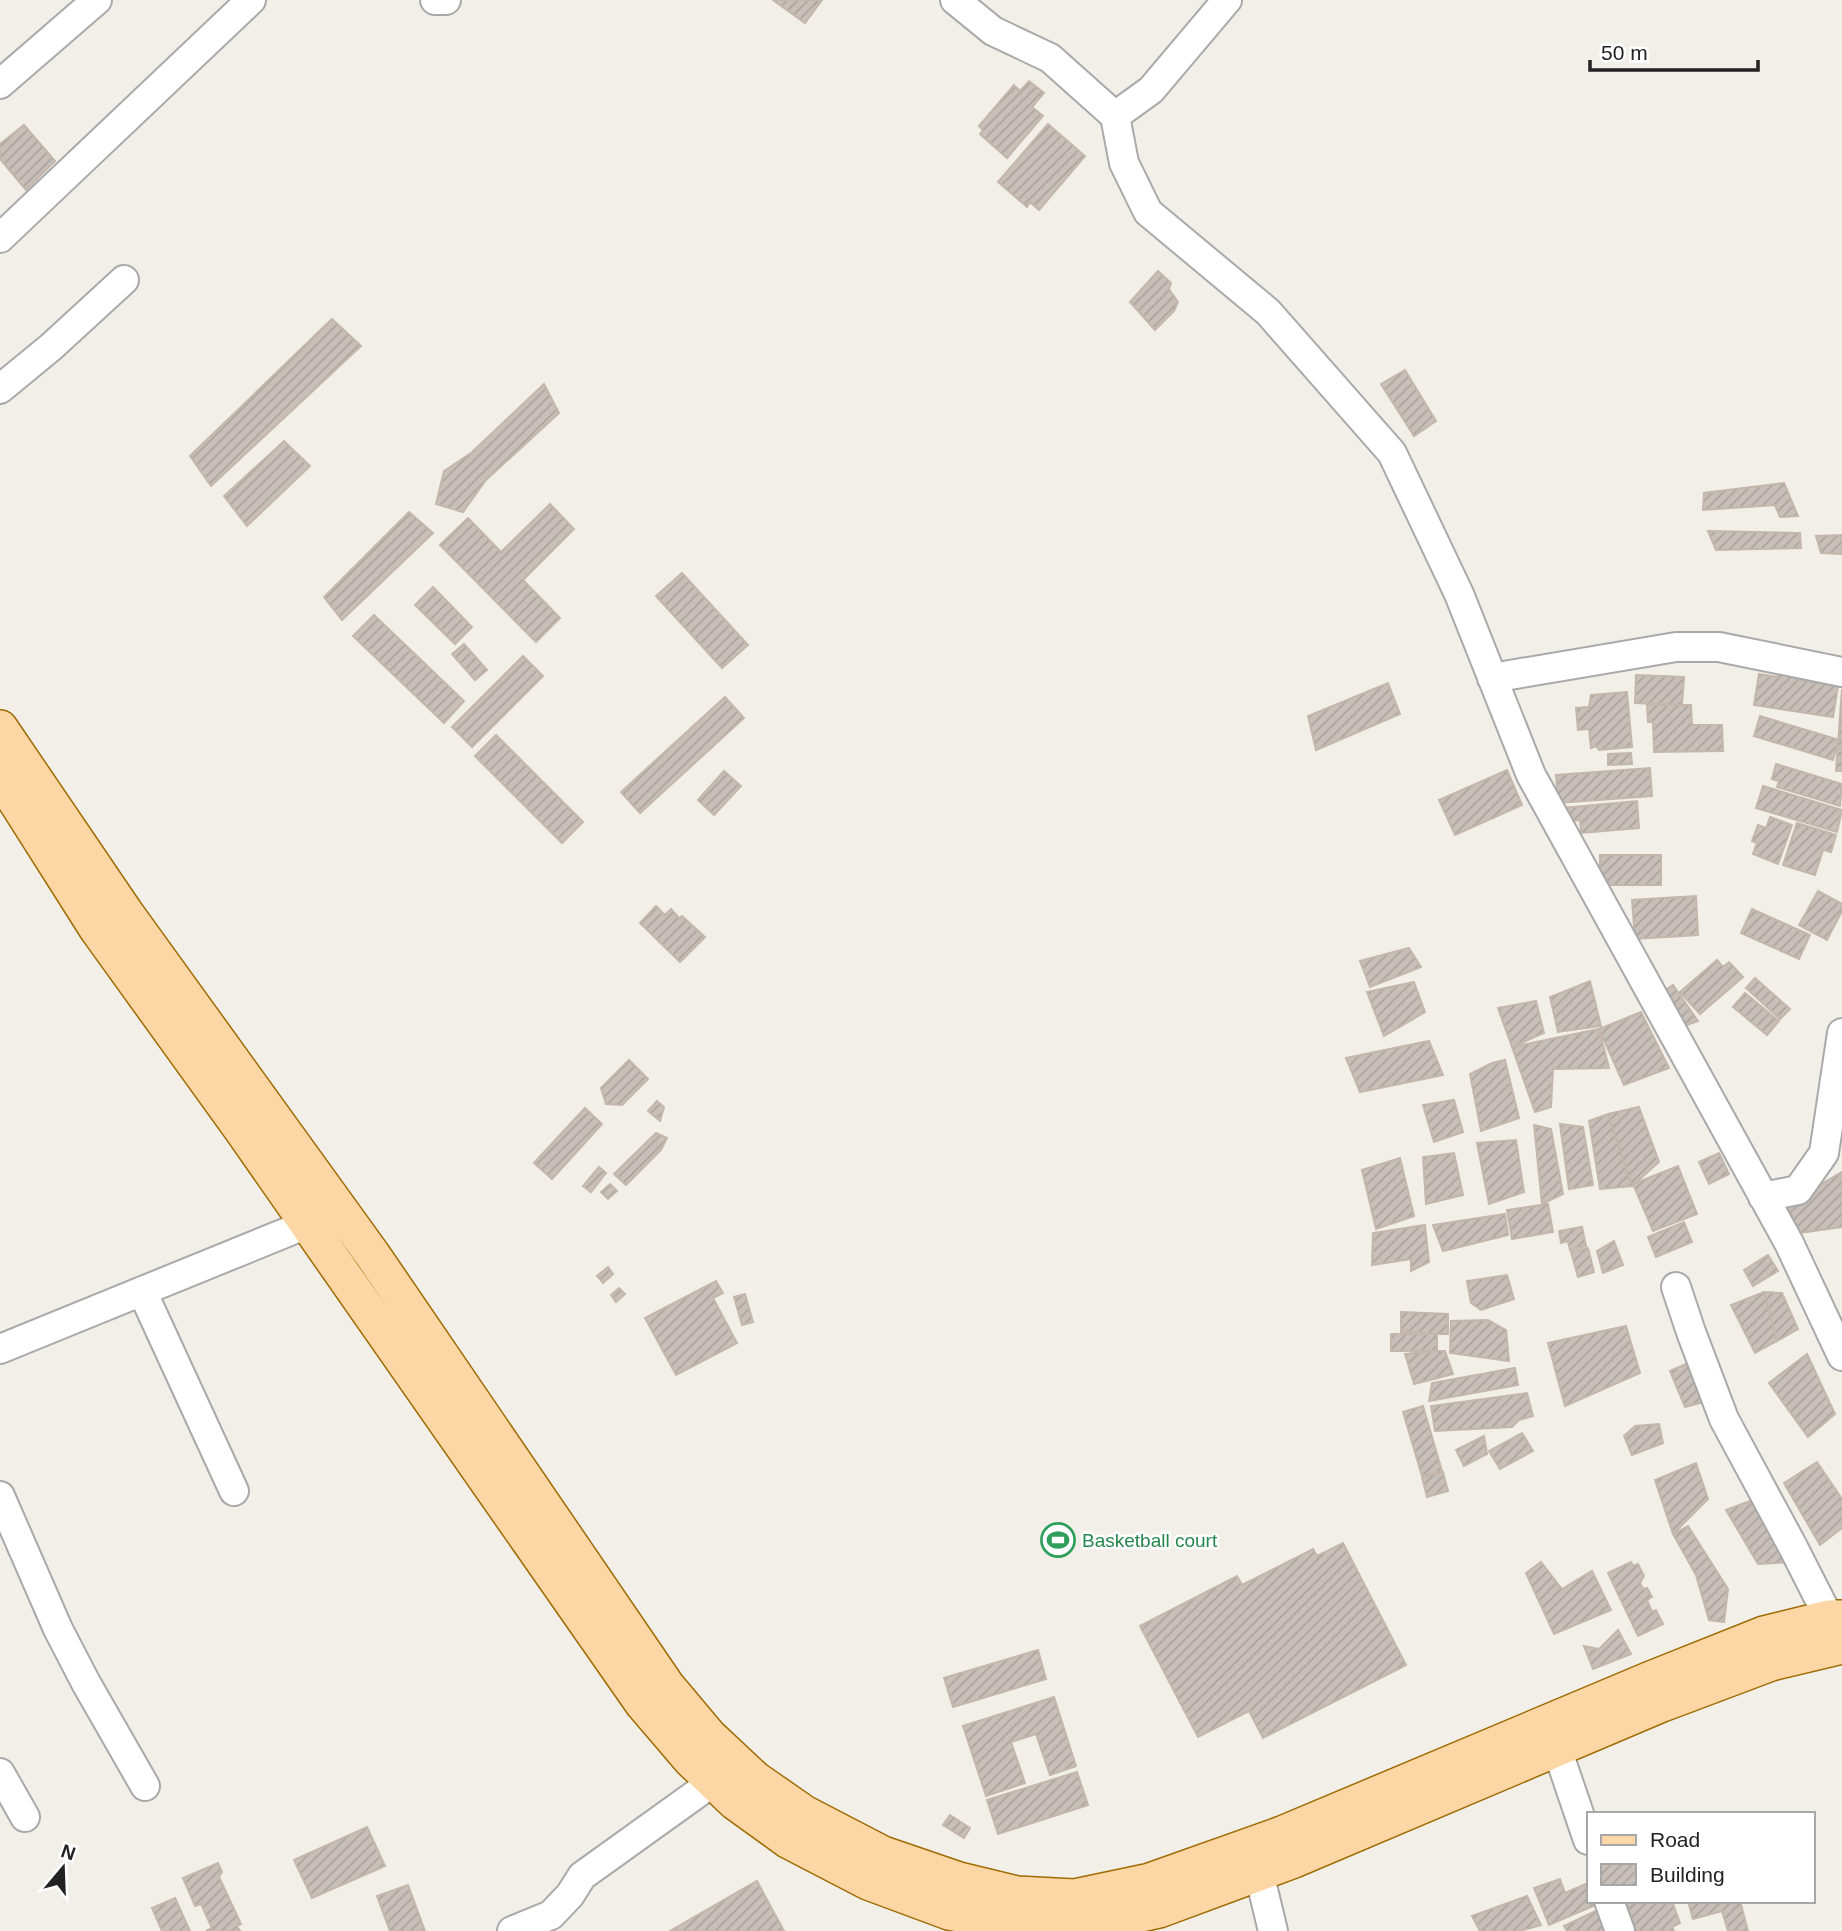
<svg xmlns="http://www.w3.org/2000/svg" width="1842" height="1931" font-family="Arial,sans-serif">
<style>
.building{fill:url(#building-hatch);stroke:#c4b6ab;stroke-width:2}
.lines{fill:none;stroke-linecap:round;stroke-linejoin:round}
.minor-casing{stroke:#a9a9a9;stroke-width:32}
.major-casing{stroke:#a06b00;stroke-width:38}
.minor{stroke:#fff;stroke-width:28}
.major{stroke:#fcd6a4;stroke-width:35}
.labels{text-anchor:middle;dominant-baseline:central;stroke-width:5;stroke-linejoin:round;paint-order:stroke}
.leisure-label{font-size:19px;fill:#27864d;stroke:#fff;text-anchor:start}
</style>
<defs>
<pattern id="building-hatch" width="6" height="6" patternUnits="userSpaceOnUse" patternTransform="scale(1.75)"><rect width="6" height="6" fill="#c7bfb8"/><path d="M-1 1l2-2M0 6l6-6M5 7l2-2" fill="none" stroke="#aba49e"/></pattern>
</defs>
<rect width="100%" height="100%" fill="#f2efe9"/>
<!-- building -->
<path class="building" d="M773,0H822L805,23Z
M1029,81L1044,93L1032,107L1043,116L1007,158L980,134L983,130L979,126L1014,85L1020,91Z
M1048,124L1085,156L1039,210L1030,202L1027,207L998,182Z
M24,125L55,161L26,190L0,159V144Z
M1158,271L1171,283L1169,289L1178,302L1174,311L1155,330L1130,302Z
M332,319L361,346L211,486L190,456Z
M1405,370L1436,421L1414,436L1381,384Z
M544,384L559,413L486,480L463,512L436,504L444,471L471,453Z
M284,441L310,466L247,526L224,496Z
M1784,483L1798,516L1780,517L1775,505L1703,510L1704,493Z
M550,504L574,529L523,580L560,618L536,642L440,545L468,518L501,552Z
M409,512L433,533L342,620L324,597Z
M1708,531L1800,533L1801,548L1716,550Z
M1842,535V554L1821,553L1816,536Z
M682,573L748,645L722,668L656,596Z
M433,587L472,627L455,644L415,605Z
M374,615L464,701L444,723L353,636Z
M464,644L487,670L475,680L452,654Z
M523,656L543,676L472,747L452,727Z
M1759,674L1778,677V674L1798,676L1799,680L1838,686L1833,717L1754,705Z
M1636,675L1684,677L1682,705L1635,703Z
M1388,683L1400,714L1316,750L1308,716Z
M1842,689V771H1836Z
M1627,692L1632,747L1599,750L1596,746L1591,748L1589,729L1578,730L1576,708L1589,707L1591,695Z
M725,697L744,718L640,813L621,792Z
M1647,705H1691L1692,725H1722L1723,751L1654,752L1653,722H1648Z
M1760,716L1839,740L1833,760L1754,736Z
M496,735L583,822L562,843L475,756Z
M1631,753L1632,764L1608,765V754Z
M1776,764L1842,784L1840,806L1777,787L1779,781L1772,779Z
M1650,768L1652,796L1558,803L1556,775Z
M1507,770L1522,805L1455,835L1439,800Z
M724,771L741,786L714,815L698,800Z
M1763,786L1842,810L1837,832L1756,808Z
M1637,801L1639,828L1581,833L1580,820L1565,822L1563,808Z
M1770,817L1792,825L1778,864L1753,854L1757,843L1752,841L1758,825L1766,828Z
M1797,823L1836,835L1831,852L1823,850L1815,875L1783,865Z
M1600,855H1661V885H1592V866H1600Z
M1818,891L1842,904V911L1827,940L1799,925Z
M1696,896L1698,935L1635,939L1632,900Z
M656,906L665,915L671,909L679,918L682,916L705,937L680,962L640,923Z
M1752,909L1810,935L1799,959L1741,933Z
M1409,948L1421,967L1370,987L1360,961Z
M1717,960L1723,967L1729,962L1743,977L1700,1014L1680,992Z
M1755,978L1790,1009L1780,1019L1746,988Z
M1590,981L1601,1026L1558,1032L1550,997Z
M1414,982L1425,1012L1384,1036L1367,992Z
M1673,985L1698,1021L1676,1029L1654,998Z
M1745,993L1779,1021L1767,1035L1733,1007Z
M1536,1001L1544,1033L1512,1047L1498,1008Z
M1641,1012L1669,1068L1624,1085L1599,1029Z
M1599,1029L1609,1068L1553,1069L1551,1107L1535,1112L1512,1047Z
M1429,1041L1443,1075L1360,1092L1346,1058Z
M629,1060L648,1079L622,1105L606,1104L601,1088Z
M1505,1060L1519,1118L1481,1131L1470,1074L1492,1063Z
M1454,1100L1463,1132L1434,1142L1423,1105Z
M657,1101L664,1107L660,1121L648,1111Z
M1639,1107L1659,1162L1632,1186L1608,1114Z
M585,1108L602,1124L552,1179L534,1163Z
M1608,1114L1632,1186L1600,1189L1589,1121Z
M1560,1124L1583,1127L1593,1185L1569,1189Z
M1534,1125L1551,1129L1563,1194L1542,1204Z
M656,1133L667,1138L661,1150L626,1185L614,1174Z
M1516,1140L1524,1192L1489,1204L1477,1143Z
M1454,1153L1463,1195L1426,1204L1423,1157Z
M1719,1153L1729,1174L1709,1184L1699,1162Z
M1400,1158L1414,1216L1376,1229L1362,1170Z
M1678,1166L1697,1214L1653,1231L1633,1184Z
M599,1167L606,1173L591,1192L583,1186Z
M1842,1172V1227L1800,1233L1786,1205Z
M610,1184L617,1191L608,1199L601,1192Z
M1548,1204L1553,1232L1512,1239L1507,1210Z
M1505,1214L1508,1235L1443,1251L1433,1225Z
M1684,1222L1692,1242L1656,1257L1648,1237Z
M1425,1225L1429,1262L1411,1271V1259L1372,1265L1373,1233Z
M1582,1227L1586,1246L1570,1250L1568,1241L1561,1243L1559,1231Z
M1614,1241L1623,1265L1603,1273L1597,1251Z
M1588,1248L1594,1272L1578,1277L1571,1252Z
M1768,1255L1778,1271L1753,1286L1744,1270Z
M608,1267L613,1274L603,1283L597,1276Z
M1507,1275L1514,1299L1481,1310L1471,1303L1467,1281Z
M716,1281L723,1293L713,1298L737,1343L676,1375L645,1318Z
M619,1288L625,1294L616,1302L611,1295Z
M1764,1292L1782,1293L1798,1329L1777,1341Z
M1764,1292L1777,1341L1755,1353L1731,1305Z
M745,1294L753,1322L742,1325L734,1297Z
M1401,1312L1448,1314V1334L1401,1332Z
M1488,1320L1506,1330L1509,1361L1450,1353L1451,1321Z
M1626,1326L1640,1373L1565,1406L1548,1343Z
M1391,1334H1437V1351H1391Z
M1437,1351H1445L1453,1374L1414,1384L1405,1354Z
M1807,1354L1835,1414L1808,1437L1769,1383Z
M1690,1362L1707,1401L1685,1407L1670,1371Z
M1515,1368L1518,1385L1429,1401L1432,1383Z
M1527,1393L1533,1416L1519,1420L1512,1427L1435,1431L1431,1406Z
M1423,1406L1442,1471L1422,1476L1403,1412Z
M1659,1424L1663,1443L1632,1455L1624,1436L1635,1426Z
M1522,1433L1533,1451L1500,1469L1489,1451Z
M1484,1436L1487,1454L1464,1466L1456,1450Z
M1817,1462L1842,1499V1528L1820,1545L1784,1483Z
M1696,1463L1708,1499L1673,1534L1655,1480Z
M1443,1472L1448,1491L1427,1497L1422,1477Z
M1750,1501L1791,1562L1758,1564L1726,1510Z
M1688,1526L1728,1589L1724,1622L1709,1620L1696,1575L1673,1534Z
M1343,1543L1406,1665L1263,1738L1249,1711L1198,1737L1140,1626L1237,1576L1242,1585L1313,1549L1317,1556Z
M1541,1562L1562,1589L1592,1571L1611,1610L1554,1634L1526,1573Z
M1631,1562L1633,1566L1638,1564L1644,1576L1640,1583L1643,1589L1647,1588L1652,1597L1647,1600L1652,1612L1656,1610L1663,1624L1638,1636L1608,1573Z
M1618,1630L1631,1654L1593,1669L1584,1646L1599,1649Z
M1038,1650L1046,1679L953,1707L944,1678Z
M1054,1697L1076,1766L1050,1775L1036,1734L1011,1742L1025,1783L986,1796L963,1726Z
M1077,1772L1088,1805L998,1834L987,1800Z
M950,1815L970,1828L964,1838L943,1825Z
M367,1827L385,1866L312,1898L294,1860Z
M218,1863L222,1872L219,1877L241,1924L237,1926L240,1931H206L212,1928L201,1904L195,1906L183,1878Z
M1560,1879L1565,1893L1588,1883V1901H1597L1598,1904L1549,1925L1534,1888Z
M757,1881L784,1931H670Z
M408,1885L425,1931H390L377,1896Z
M1527,1896L1541,1925L1519,1931H1480L1472,1916Z
M175,1898L190,1931H162L152,1908Z
M1626,1901H1672L1680,1923L1672,1927L1674,1931H1636Z
M1688,1901H1740L1748,1931H1728L1722,1911L1693,1919Z
M1604,1907L1613,1931H1567L1564,1926Z"/>
<g class="lines">
<!-- minor casing -->
<g class="minor-casing">
<path id="minor" d="M435,0H446
M955,0L993,31L1050,58L1115,116L1124,163L1148,212L1268,312L1392,453L1459,594L1531,775L1789,1243L1842,1356
M0,84L97,0
M1115,116L1151,90L1227,0
M0,238L251,0
M0,389L51,347L124,280
M1492,678L1676,647H1719L1842,672
M1763,1197L1798,1190L1824,1153L1842,1033
M1676,1287L1691,1332L1724,1419L1793,1547L1829,1618
M142,1291L234,1491
M0,1349L307,1224
M0,1496L58,1629L86,1683L145,1786
M1557,1749L1588,1840
M0,1773L25,1817
M1259,1873L1273,1931
M1609,1901L1620,1931
M512,1931L551,1915L570,1895L582,1876L713,1782"/>
</g>
<!-- major casing -->
<g class="major-casing">
<path id="major" d="M0,728L125,912L372,1254L667,1686L709,1736L755,1779L804,1813L883,1854L959,1880L1017,1894L1074,1897L1150,1881L1282,1834L1651,1679L1764,1634L1829,1618H1842
M0,776L97,929L242,1130L643,1704L690,1759L735,1802L789,1841L868,1882L949,1912L1005,1923L1051,1929L1083,1927L1159,1910L1294,1860L1662,1704L1771,1663L1842,1646"/>
</g>
<!-- minor -->
<use href="#minor" class="minor"/>
<!-- major -->
<use href="#major" class="major"/>
</g>
<!-- icons -->
<defs>
<g id="stadium-ring" transform="scale(1.75)"><circle r="9.5" fill="#fff" stroke="#2e9e5b" stroke-width="1.5"/><path d="M0-5a6.5 5 0 1 0 0 10a6.5 5 0 1 0 0-10ZM-3.5-1.8h7v3.6h-7Z" fill="#2e9e5b"/></g>
</defs>
<g fill-rule="evenodd">
<use href="#stadium-ring" x="1058" y="1540"/>
</g>
<g class="labels">
<!-- leisure labels -->
<g class="leisure-label">
<text x="1082" y="1540">Basketball court</text>
</g>
</g>
<!-- legend -->
<rect x="1587" y="1812" width="228" height="91" fill="#ffffff" stroke="#a7a7a7" stroke-width="2"/>
<rect x="1601" y="1835" width="35" height="10" fill="#fcd6a4" stroke="#a7a7a7" stroke-width="2"/>
<text x="1650" y="1847" font-size="21" fill="#222222">Road</text>
<rect x="1601" y="1864" width="35" height="21" fill="url(#building-hatch)" stroke="#a7a7a7" stroke-width="2"/>
<text x="1650" y="1882" font-size="21" fill="#222222">Building</text>
<!-- north arrow -->
<g transform="translate(63 1868) rotate(19)" stroke="#ffffff" stroke-width="5" paint-order="stroke">
<path d="M0-5L12 26L0 18L-12 26Z" fill="#222222"/>
<text y="-10" font-size="19" font-weight="bold" text-anchor="middle" fill="#222222">N</text>
</g>
<!-- scale -->
<path d="M1590 60v10h168v-10" fill="none" stroke="#222222" stroke-width="3.5"/>
<text x="1601" y="60" font-size="21" fill="#222222" stroke="#ffffff" stroke-width="5" paint-order="stroke">50 m</text>
</svg>
